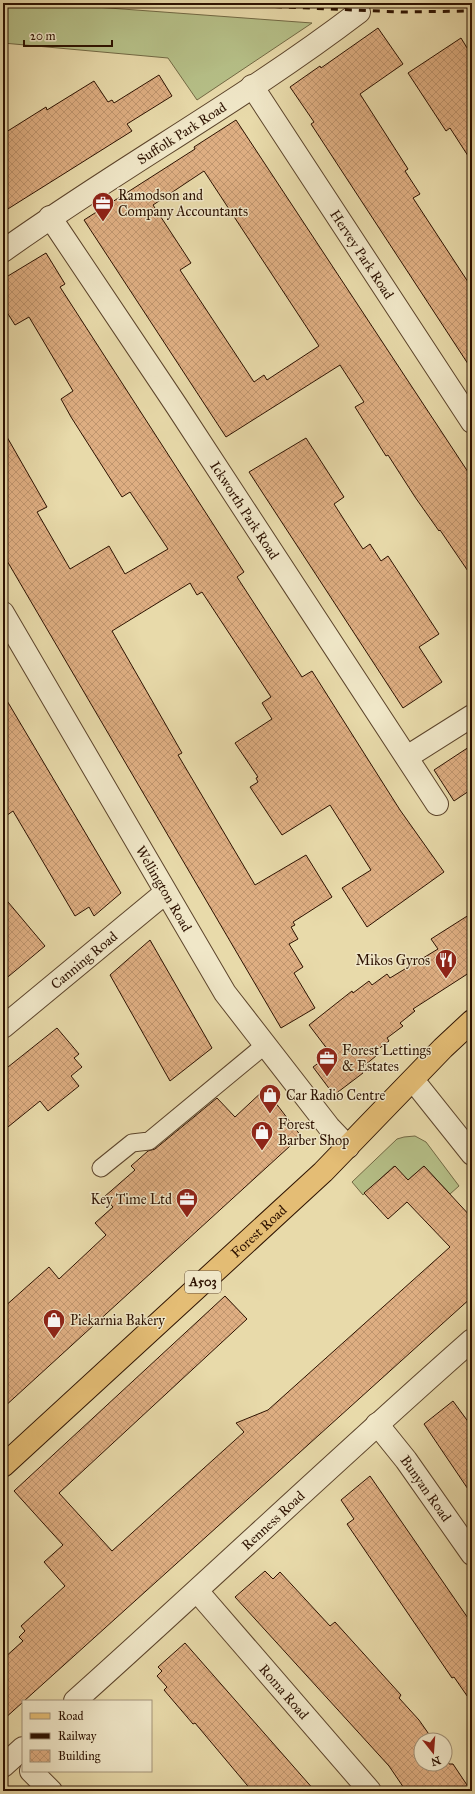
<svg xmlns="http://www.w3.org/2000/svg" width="475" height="1794" font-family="'IM FELL Great Primer',serif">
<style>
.grass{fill:#b6c088;stroke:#726944}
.building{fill:url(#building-cross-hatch);stroke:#2d1201;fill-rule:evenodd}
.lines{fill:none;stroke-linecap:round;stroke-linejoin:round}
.service-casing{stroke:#5c442b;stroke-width:19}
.minor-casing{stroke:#5c442b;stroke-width:24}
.primary-casing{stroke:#2d1201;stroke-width:24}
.service{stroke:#f0e7c8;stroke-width:17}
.minor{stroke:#f0e7c8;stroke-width:22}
.primary{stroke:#e4bd75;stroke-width:22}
.rail{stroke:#2d1201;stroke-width:3;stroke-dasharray:7 7;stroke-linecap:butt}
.labels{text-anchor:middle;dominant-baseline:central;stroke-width:3;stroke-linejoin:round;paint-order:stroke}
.shield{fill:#f0e7c8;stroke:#68523d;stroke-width:1}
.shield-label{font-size:13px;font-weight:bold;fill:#2d1201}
.street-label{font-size:14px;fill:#2d1201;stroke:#f0e7c8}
.poi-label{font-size:14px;fill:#2d1201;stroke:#f0e7c8;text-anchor:start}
</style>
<defs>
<pattern id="building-cross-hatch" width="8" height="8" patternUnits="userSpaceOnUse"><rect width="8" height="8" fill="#deae82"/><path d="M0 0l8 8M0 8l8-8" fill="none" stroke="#bf956e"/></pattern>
</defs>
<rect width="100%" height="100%" fill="#e8daaa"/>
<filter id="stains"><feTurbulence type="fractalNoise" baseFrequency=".005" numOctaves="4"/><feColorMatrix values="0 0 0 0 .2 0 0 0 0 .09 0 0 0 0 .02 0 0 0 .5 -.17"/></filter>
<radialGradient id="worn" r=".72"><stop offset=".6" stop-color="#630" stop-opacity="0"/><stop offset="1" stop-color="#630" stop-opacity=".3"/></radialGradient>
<!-- grass -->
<path class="grass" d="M3,3H41L312,23L197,100L168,58L3,43Z
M415,1136L426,1142L459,1186L450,1194L424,1166L408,1180L394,1166L363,1195L352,1182L397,1139L404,1137Z"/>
<!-- building -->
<path class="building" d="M378,28L403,64L360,94L408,169L405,171L420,194L413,198L472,288V370L311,124L314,122L290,87L320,66L321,68Z
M461,38L472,56V162L450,128L446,131L408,73Z
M159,75L172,96L127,124L132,131L3,212V134L46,107L47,110L94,81L108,102L112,100L114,103Z
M236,120L472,478V577L440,530L439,531L415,497L388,455L386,456L355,407L364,402L340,365L226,437L84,220L195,149L194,147ZM204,171L319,346L267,380L264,375L254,382L180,270L191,263L153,205Z
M46,253L65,284L60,287L244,572L237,577L302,677L312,671L400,810L444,872L367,927L342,888L371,870L330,805L282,835L250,787L258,782L256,778L258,777L235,743L272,719L262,703L271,697L202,592L197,595L190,583L112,631L182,753L178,755L255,885L306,855L332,897L293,922L295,925L291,927L298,939L289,944L303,967L294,973L315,1008L281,1028L3,554V430L47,507L37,512L70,569L109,546L125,574L168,549L130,492L122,497L71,417L61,399L73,391L29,317L15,325L3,306V279Z
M306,438L344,497L334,504L359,543L363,549L370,544L381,561L388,556L439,634L419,647L442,682L403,708L249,472Z
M3,694L121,893L94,916L89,907L75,916L13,811L3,818Z
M472,745V789L454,801L434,770Z
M3,896L45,946L3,981Z
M472,913V971L413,1009L415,1011L400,1023L403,1026L387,1038L389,1041L373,1053L376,1056L360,1069L363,1073L334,1095L313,1067L331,1054L309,1025L352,991L353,993L369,981L372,985L387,974L390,978L438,949L431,939Z
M150,940L212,1048L170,1081L110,975Z
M57,1028L79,1054L74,1058L82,1067L71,1076L79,1086L48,1111L40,1101L3,1131V1071Z
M265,1089L301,1136L3,1408V1308L49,1267L59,1279L106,1235L95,1223L113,1207L104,1197L135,1170L131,1166L148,1151L155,1149L217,1098L235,1117Z
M395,1166L408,1180L424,1166L472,1218V1297L3,1720V1659L23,1641L19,1637L25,1631L21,1626L65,1586L44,1562L63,1545L14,1491L225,1296L247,1319L59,1493L112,1551L244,1432L236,1423L268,1410L450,1247L407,1202L388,1219L364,1193Z
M453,1401L472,1427V1495L424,1424Z
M370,1476L472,1624V1703L454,1677L452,1678L347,1524L354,1519L341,1500Z
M265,1571L273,1579L280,1572L330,1626L335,1622L401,1695L399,1698L419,1720L433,1740H421V1764H445V1758L449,1764H453L471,1791H406L389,1766L235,1597Z
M185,1643L228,1692L315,1791H252L195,1723L193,1724L164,1690L167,1687L157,1676L162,1671L158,1667Z"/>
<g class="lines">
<!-- service casing -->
<g class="service-casing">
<path id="service" d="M101,1168L132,1143L149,1141L265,1045"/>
</g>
<!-- minor casing -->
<g class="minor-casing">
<g id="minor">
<path id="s1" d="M252,86L472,422"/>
<path id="s2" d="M50,217L176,405L437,804"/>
<path id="s3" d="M3,251C119,168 245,99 359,12"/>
<path id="s4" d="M3,613L225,993L329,1127L348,1147"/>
<path d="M407,757L472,716"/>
<path id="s5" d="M3,1027L165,893"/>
<path d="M413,1080L472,1154"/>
<path id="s6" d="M377,1424L406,1460L472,1554"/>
<path id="s7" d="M197,1591L370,1791"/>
<path id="s8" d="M75,1701C208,1582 338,1458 472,1340"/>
<path d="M3,1766L23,1748"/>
<path d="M31,1771L51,1791"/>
</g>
</g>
<!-- primary casing -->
<g class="primary-casing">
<g id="primary">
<path id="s9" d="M3,1466L323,1172L443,1048L472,1021"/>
</g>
</g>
<!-- service -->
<use href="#service" class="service"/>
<!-- minor -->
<use href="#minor" class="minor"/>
<!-- primary -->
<use href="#primary" class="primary"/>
<!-- rail -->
<path class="rail" d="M191,3L401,12L472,11"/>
</g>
<!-- icons -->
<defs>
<g id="office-pin" transform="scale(1.15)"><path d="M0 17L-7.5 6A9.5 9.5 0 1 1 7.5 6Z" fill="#8f2418" stroke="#f0e7c8"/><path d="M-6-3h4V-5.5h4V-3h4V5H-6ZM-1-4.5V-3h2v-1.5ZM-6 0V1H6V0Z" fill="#fff"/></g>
<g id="restaurant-pin" transform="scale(1.15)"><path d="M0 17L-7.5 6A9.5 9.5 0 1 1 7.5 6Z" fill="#8f2418" stroke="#f0e7c8"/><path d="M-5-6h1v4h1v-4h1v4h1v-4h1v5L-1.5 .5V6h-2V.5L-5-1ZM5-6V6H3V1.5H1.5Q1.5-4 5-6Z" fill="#fff"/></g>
<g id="shop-pin" transform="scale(1.15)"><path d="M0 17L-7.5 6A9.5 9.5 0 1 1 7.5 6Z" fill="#8f2418" stroke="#f0e7c8"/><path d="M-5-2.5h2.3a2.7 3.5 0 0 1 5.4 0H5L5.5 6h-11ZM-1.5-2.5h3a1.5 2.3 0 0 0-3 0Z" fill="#fff"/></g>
</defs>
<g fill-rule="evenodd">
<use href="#office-pin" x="103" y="203"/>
<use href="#restaurant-pin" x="446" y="960"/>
<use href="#office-pin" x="327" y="1058"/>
<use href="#shop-pin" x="270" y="1095"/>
<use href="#shop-pin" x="262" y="1132"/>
<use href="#office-pin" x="187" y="1199"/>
<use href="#shop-pin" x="54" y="1320"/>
</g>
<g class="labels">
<!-- shield labels -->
<rect class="shield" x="185" y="1271" width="36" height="22" rx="3"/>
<g class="shield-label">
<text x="203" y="1282">A503</text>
</g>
<!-- street labels -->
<g class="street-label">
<text stroke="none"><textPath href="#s3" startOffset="214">Suffolk Park Road</textPath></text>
<text stroke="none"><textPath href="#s1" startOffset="201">Hervey Park Road</textPath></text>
<text stroke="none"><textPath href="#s2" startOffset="352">Ickworth Park Road</textPath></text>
<text stroke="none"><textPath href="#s4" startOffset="319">Wellington Road</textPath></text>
<text stroke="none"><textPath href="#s5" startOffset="105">Canning Road</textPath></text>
<text stroke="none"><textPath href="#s9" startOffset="347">Forest Road</textPath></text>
<text stroke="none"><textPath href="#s6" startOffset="81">Bunyan Road</textPath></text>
<text stroke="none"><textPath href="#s8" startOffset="268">Renness Road</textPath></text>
<text stroke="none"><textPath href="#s7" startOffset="133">Roma Road</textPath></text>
</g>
<!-- poi labels -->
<g class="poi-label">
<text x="118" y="195">Ramodson and<tspan x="118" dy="16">Company Accountants</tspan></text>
<text x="430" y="960" text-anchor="end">Mikos Gyros</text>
<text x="342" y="1050">Forest Lettings<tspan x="342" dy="16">&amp; Estates</tspan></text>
<text x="286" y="1095">Car Radio Centre</text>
<text x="278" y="1124">Forest<tspan x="278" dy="16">Barber Shop</tspan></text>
<text x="172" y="1199" text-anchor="end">Key Time Ltd</text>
<text x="70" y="1320">Piekarnia Bakery</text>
</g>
</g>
<!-- margin -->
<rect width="475" height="1794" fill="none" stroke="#e8daaa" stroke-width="16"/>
<rect x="4" y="4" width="467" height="1786" fill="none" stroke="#2d1201" stroke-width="2"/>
<rect x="8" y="8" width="459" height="1778" fill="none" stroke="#2d1201"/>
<!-- legend -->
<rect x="22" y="1700" width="130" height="72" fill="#f0e7c8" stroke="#a29278"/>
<rect x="30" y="1713" width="20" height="6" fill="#e4bd75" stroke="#a29278"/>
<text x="58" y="1720" font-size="12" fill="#2d1201">Road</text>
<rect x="30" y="1733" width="20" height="6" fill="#2d1201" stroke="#a29278"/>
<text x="58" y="1740" font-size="12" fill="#2d1201">Railway</text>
<rect x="30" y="1750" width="20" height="12" fill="url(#building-cross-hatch)" stroke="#a29278"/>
<text x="58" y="1760" font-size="12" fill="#2d1201">Building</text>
<!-- north arrow -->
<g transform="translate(433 1752) rotate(163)"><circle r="19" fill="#f0e7c8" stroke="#a29278"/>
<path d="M0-3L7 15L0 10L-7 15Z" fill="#8f2418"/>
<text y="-6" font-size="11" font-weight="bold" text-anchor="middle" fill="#2d1201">N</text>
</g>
<!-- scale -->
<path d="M24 40v6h88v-6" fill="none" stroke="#2d1201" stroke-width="2"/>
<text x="30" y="40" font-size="12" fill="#2d1201" stroke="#f0e7c8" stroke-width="3" paint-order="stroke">20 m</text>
<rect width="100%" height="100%" filter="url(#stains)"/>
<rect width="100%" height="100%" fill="url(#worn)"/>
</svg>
